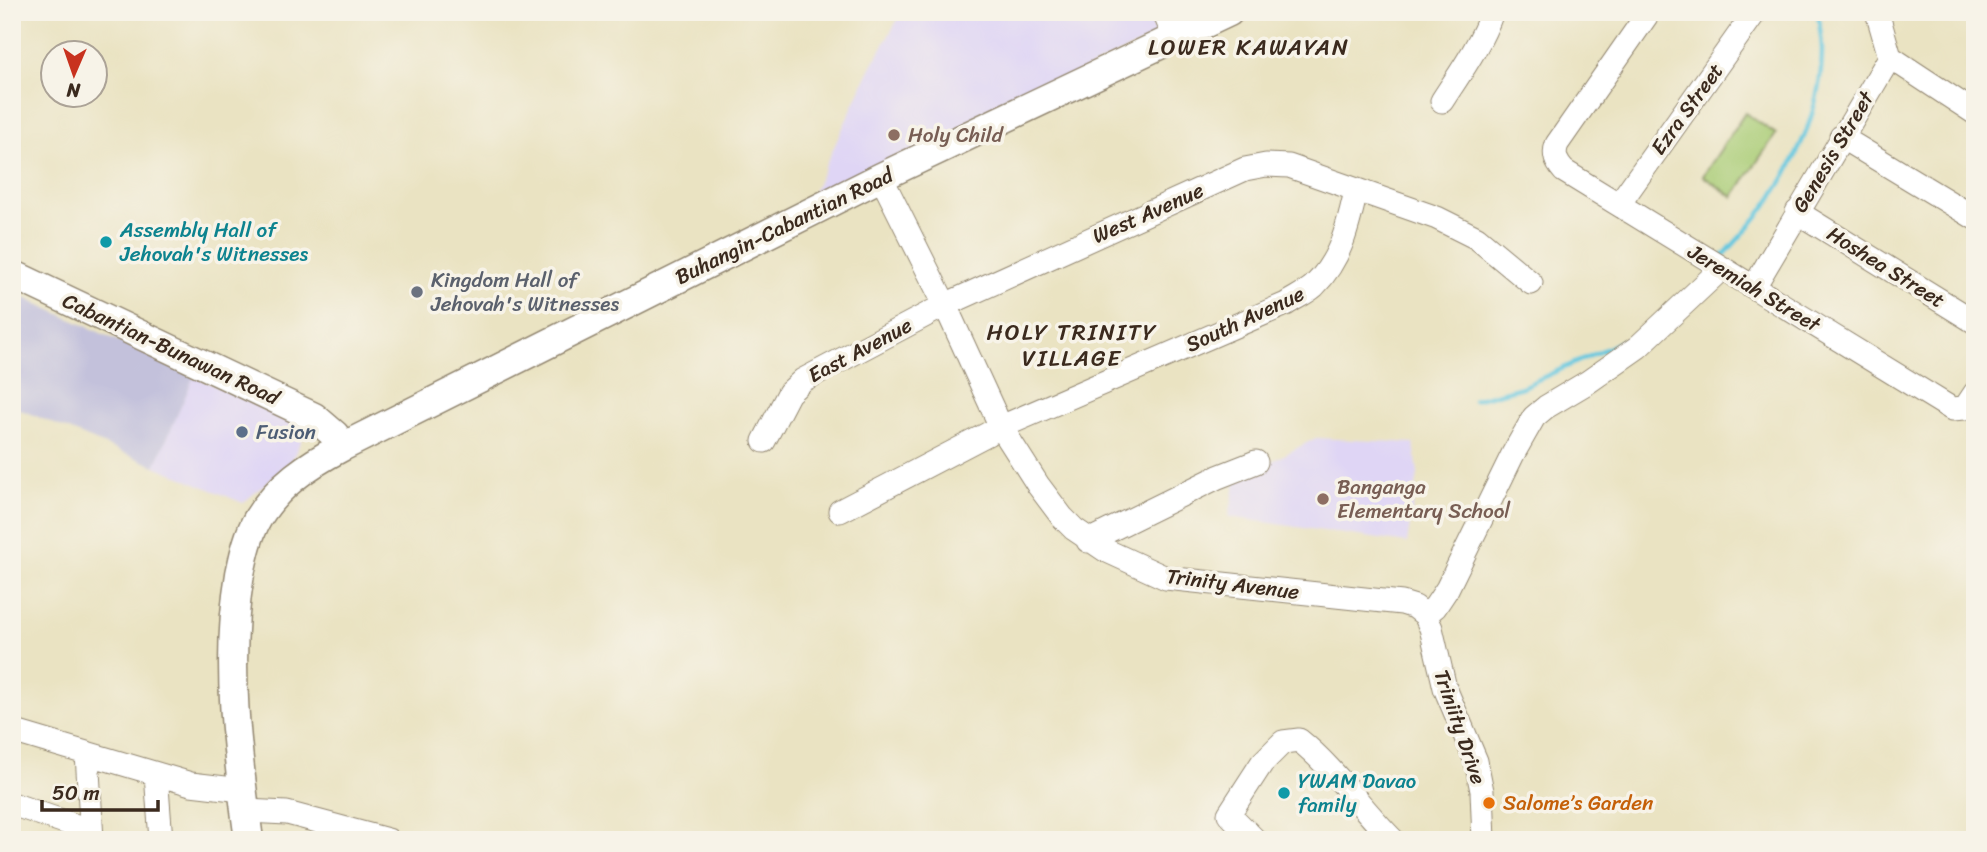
<svg xmlns="http://www.w3.org/2000/svg" width="1987" height="852" font-family="Sriracha,sans-serif">
<style>
.built{fill:#dfd5f5}
.industrial{fill:#c3c1db}
.green{fill:#a9cc75;stroke:#727b4a;stroke-width:2}
.lines{fill:none;stroke-linecap:round;stroke-linejoin:round}
.stream{stroke:#62c7df;stroke-width:4.5}
.minor-casing{stroke:#928670;stroke-width:25}
.major-casing{stroke:#928670;stroke-width:31}
.minor{stroke:#fff;stroke-width:23}
.major{stroke:#fff;stroke-width:28}
.education-dot{fill:#8d6e63;stroke:#f7f3e8;stroke-width:2.5}
.culture-dot{fill:#0f9aa8;stroke:#f7f3e8;stroke-width:2.5}
.worship-dot{fill:#6b7280;stroke:#f7f3e8;stroke-width:2.5}
.service-dot{fill:#5c6f8a;stroke:#f7f3e8;stroke-width:2.5}
.food-dot{fill:#e8710a;stroke:#f7f3e8;stroke-width:2.5}
.labels{text-anchor:middle;dominant-baseline:central;stroke-width:7;stroke-linejoin:round;paint-order:stroke}
.street-label{font-size:21px;fill:#3b2a1e;stroke:#f7f3e8}
.education-label{font-size:21px;fill:#785e54;stroke:#f7f3e8;text-anchor:start}
.culture-label{font-size:21px;fill:#0d838f;stroke:#f7f3e8;text-anchor:start}
.worship-label{font-size:21px;fill:#5b616d;stroke:#f7f3e8;text-anchor:start}
.service-label{font-size:21px;fill:#4e5e75;stroke:#f7f3e8;text-anchor:start}
.food-label{font-size:21px;fill:#c56008;stroke:#f7f3e8;text-anchor:start}
.neighbourhood-label{font-size:23px;letter-spacing:2px;fill:#3b2a1e;stroke:#f7f3e8}
</style>
<rect width="100%" height="100%" fill="#f7f3e8"/>
<filter id="ink" filterUnits="userSpaceOnUse"><feTurbulence type="fractalNoise" baseFrequency=".0143" numOctaves="2"/><feDisplacementMap in="SourceGraphic" scale="14" xChannelSelector="R" yChannelSelector="G"/><feConvolveMatrix kernelMatrix="1 2 1 2 8 2 1 2 1" color-interpolation-filters="sRGB"/></filter>
<filter id="wash" filterUnits="userSpaceOnUse"><feTurbulence type="fractalNoise" baseFrequency=".00686" numOctaves="4" result="noise"/><feDisplacementMap in="SourceGraphic" scale="28" xChannelSelector="R" yChannelSelector="G"/><feGaussianBlur stdDeviation="1.57" result="paint"/><feColorMatrix in="noise" values="0 0 0 0 0 0 0 0 0 0 0 0 0 0 0 0 0 1.4 0 .05"/><feComposite in="paint" operator="in"/></filter>
<g filter="url(#wash)">
<rect width="100%" height="100%" fill="#eae3c2"/>
<!-- built -->
<path class="built" d="M902,12H1145L1158,35L809,201L870,69Z
M194,376L307,428L291,462L243,503L155,466Z
M1316,438L1414,443L1418,474L1407,543L1229,517L1236,480Z"/>
<!-- industrial -->
<path class="industrial" d="M12,292L194,376L155,466L12,406Z"/>
<!-- green -->
<path class="green" d="M1745,113L1776,134L1733,197L1703,176Z"/>
<g class="lines">
<!-- stream -->
<path class="stream" d="M1723,256C1736,241 1750,227 1762,211C1796,167 1822,106 1822,50C1822,38 1819,25 1818,12
M1474,400L1522,387L1623,341"/>
</g>
</g>
<g filter="url(#ink)">
<g class="lines">
<!-- minor casing -->
<g class="minor-casing">
<path id="minor" d="M1164,12L1175,39
M1649,12L1557,144C1553,155 1556,162 1564,171L1952,409L1965,408L1975,393
M1890,57L1975,113
M1442,101C1460,73 1481,44 1492,12
M1841,137L1975,218
M881,177L945,305L1001,427L1038,485L1062,517L1074,529L1105,550L1166,578L1402,603L1415,607L1425,615L1431,628L1445,688L1476,761L1482,791L1484,840
M1619,204L1755,12
M1797,212L1975,322
M1754,287L1890,57L1877,12
M764,441L789,393L803,380L945,305L1245,169L1266,165L1289,166L1437,218L1477,238L1531,283
M840,511L1001,427L1286,304C1295,298 1306,293 1314,286C1341,259 1348,226 1356,191
M1088,541L1218,477L1256,462
M1425,615L1435,607L1447,589L1513,454L1534,417L1546,407L1588,382L1638,347L1721,269
M12,731L191,784L242,790
M87,753L92,840
M156,774L161,840
M12,804L91,831
M245,811L287,813L388,840
M1255,840L1229,814L1262,763L1283,742L1299,740C1335,769 1360,807 1393,840"/>
</g>
<!-- major casing -->
<g class="major-casing">
<path id="major" d="M12,274L314,417L335,435L342,447
M249,840C237,752 225,662 240,574C244,555 248,535 258,518C278,485 308,465 342,447L881,177L1229,12"/>
</g>
<!-- minor -->
<use href="#minor" class="minor"/>
<!-- major -->
<use href="#major" class="major"/>
</g>
</g>
<!-- markers -->
<g class="education-dot">
<circle cx="894" cy="135" r="7"/>
<circle cx="1323" cy="499" r="7"/>
</g>
<g class="culture-dot">
<circle cx="106" cy="242" r="7"/>
<circle cx="1284" cy="793" r="7"/>
</g>
<circle class="worship-dot" cx="417" cy="292" r="7"/>
<circle class="service-dot" cx="242" cy="432" r="7"/>
<circle class="food-dot" cx="1489" cy="803" r="7"/>
<g class="labels">
<!-- street labels -->
<g class="street-label">
<text transform="translate(1687 109) rotate(-54)">Ezra Street</text>
<text transform="translate(1833 152) rotate(-59)">Genesis Street</text>
<text transform="translate(1148 213) rotate(-24)">West Avenue</text>
<text transform="translate(784 226) rotate(-26)">Buhangin-Cabantian Road</text>
<text transform="translate(1886 267) rotate(32)">Hoshea Street</text>
<text transform="translate(1754 288) rotate(31)">Jeremiah Street</text>
<text transform="translate(1245 319) rotate(-25)">South Avenue</text>
<text transform="translate(171 349) rotate(25)">Cabantian-Bunawan Road</text>
<text transform="translate(860 350) rotate(-28)">East Avenue</text>
<text transform="translate(1233 584) rotate(7)">Trinity Avenue</text>
<text transform="translate(1460 727) rotate(71)">Triniity Drive</text>
</g>
<!-- education labels -->
<g class="education-label">
<text x="908" y="135">Holy Child</text>
<text x="1337" y="487">Banganga<tspan x="1337" dy="24">Elementary School</tspan></text>
</g>
<!-- culture labels -->
<g class="culture-label">
<text x="120" y="230">Assembly Hall of<tspan x="120" dy="24">Jehovah's Witnesses</tspan></text>
<text x="1298" y="781">YWAM Davao<tspan x="1298" dy="24">family</tspan></text>
</g>
<!-- worship labels -->
<g class="worship-label">
<text x="431" y="280">Kingdom Hall of<tspan x="431" dy="24">Jehovah's Witnesses</tspan></text>
</g>
<!-- service labels -->
<g class="service-label">
<text x="256" y="432">Fusion</text>
</g>
<!-- food labels -->
<g class="food-label">
<text x="1503" y="803">Salome’s Garden</text>
</g>
<!-- neighbourhood labels -->
<g class="neighbourhood-label">
<text x="1249" y="47">LOWER KAWAYAN</text>
<text x="1072" y="332">HOLY TRINITY<tspan x="1072" dy="26">VILLAGE</tspan></text>
</g>
</g>
<!-- margin -->
<rect width="1987" height="852" fill="none" stroke="#f7f3e8" stroke-width="42"/>
<!-- north arrow -->
<g transform="translate(74 74) rotate(182)"><circle r="33" fill="#f7f3e8" stroke="#aca397" stroke-width="2"/>
<path d="M0-5L12 26L0 18L-12 26Z" fill="#c8321e"/>
<text y="-10" font-size="19" font-weight="bold" text-anchor="middle" fill="#3b2a1e">N</text>
</g>
<!-- scale -->
<path d="M42 800v10h116v-10" fill="none" stroke="#3b2a1e" stroke-width="3.5"/>
<text x="52" y="800" font-size="21" fill="#3b2a1e" stroke="#f7f3e8" stroke-width="5" paint-order="stroke">50 m</text>
</svg>
